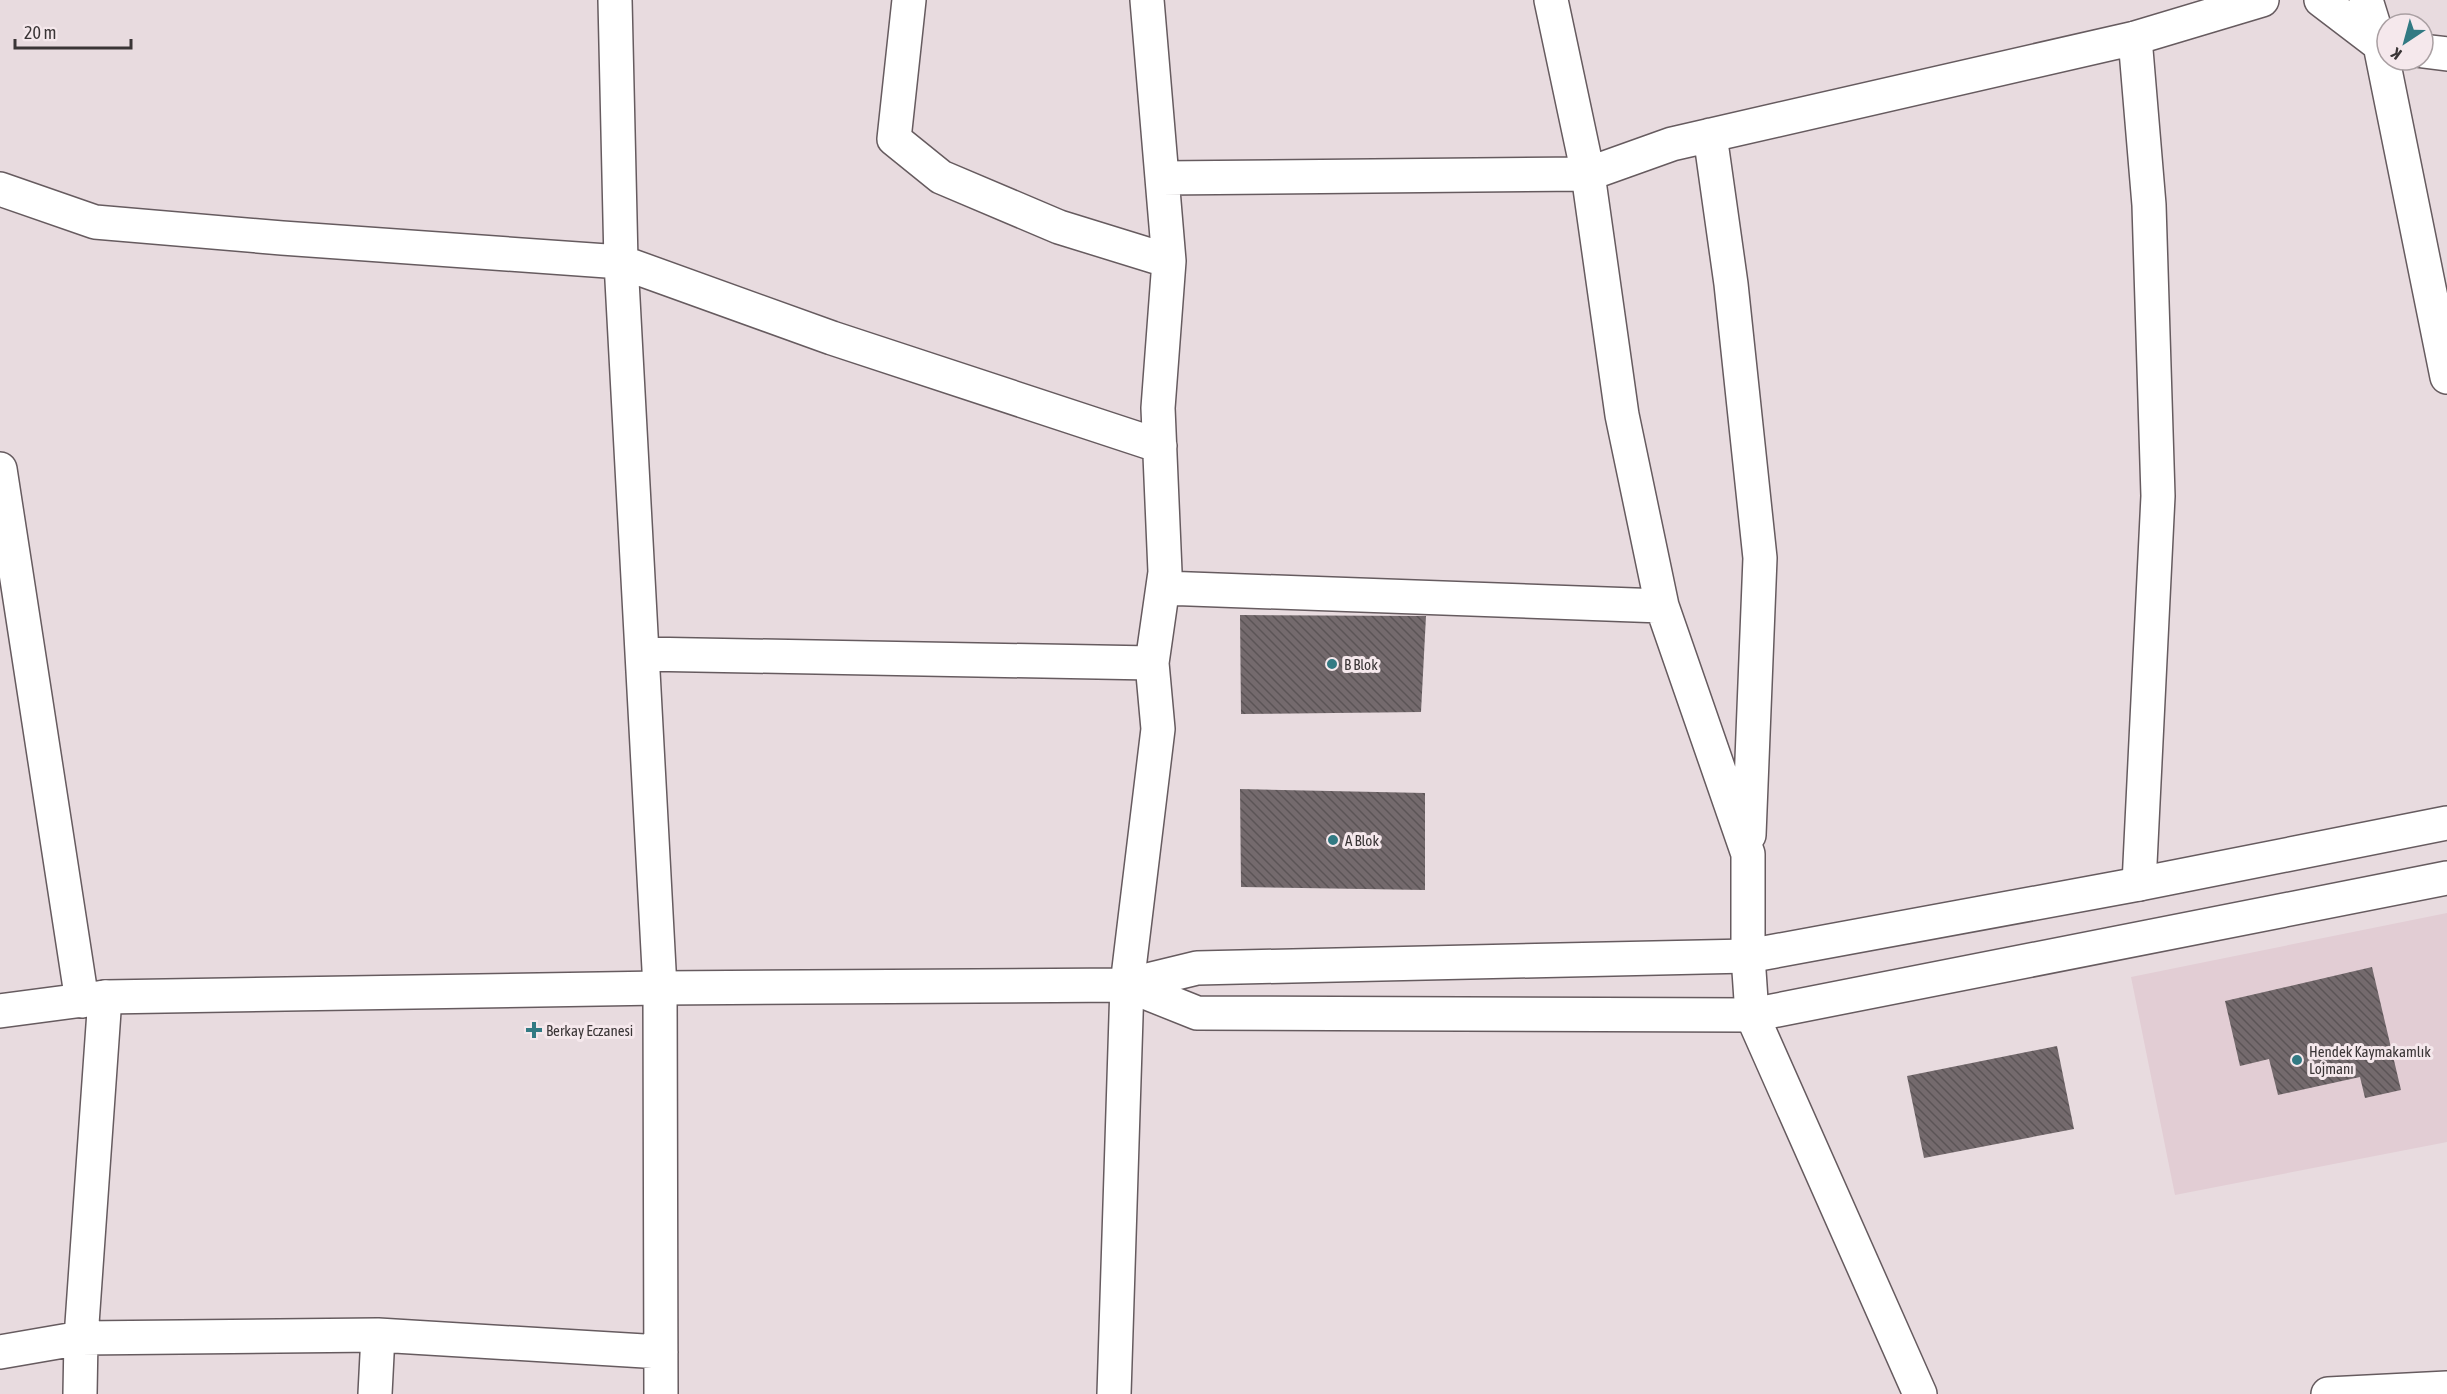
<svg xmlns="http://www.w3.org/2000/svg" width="2447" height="1394" font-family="'Asap Condensed',sans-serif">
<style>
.built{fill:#e2cdd4}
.building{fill:url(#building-back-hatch)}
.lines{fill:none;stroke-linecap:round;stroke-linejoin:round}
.minor-casing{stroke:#665b5f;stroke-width:36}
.secondary-casing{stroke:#665b5f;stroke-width:36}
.minor{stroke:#fff;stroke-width:33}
.secondary{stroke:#fff;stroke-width:33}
.poi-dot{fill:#327a83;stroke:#f5e8ec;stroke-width:2}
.labels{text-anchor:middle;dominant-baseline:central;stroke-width:6;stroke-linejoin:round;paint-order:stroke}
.poi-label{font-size:15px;fill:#3a3536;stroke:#f5e8ec;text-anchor:start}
</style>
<defs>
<pattern id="building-back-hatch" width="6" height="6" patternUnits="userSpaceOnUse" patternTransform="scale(1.5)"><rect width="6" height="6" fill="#746a6d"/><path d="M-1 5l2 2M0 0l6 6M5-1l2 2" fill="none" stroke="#5b5456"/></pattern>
</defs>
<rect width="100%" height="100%" fill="#e8dbdf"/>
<!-- built -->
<path class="built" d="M2447,913V1142L2175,1195L2131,977Z"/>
<!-- building -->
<path class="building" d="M1240,615L1426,616L1421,712L1241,714Z
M1240,789L1425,793V890L1241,887Z
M2372,967L2401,1090L2365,1098L2360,1077L2278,1095L2269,1059L2240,1066L2225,1001Z
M2057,1046L2074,1129L1924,1158L1907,1076Z"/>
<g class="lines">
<!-- minor casing -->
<g class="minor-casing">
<path id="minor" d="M615,0L621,262L660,988L661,1394
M909,0L894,139L941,177L1059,227L1169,261
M1551,0L1588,174L1622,415L1662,606L1748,854V956L1752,1015L1920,1394
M2321,0L2380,45L2385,46
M2366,0L2380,45L2447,377
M2135,38L2149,205L2158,496L2139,884
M2423,51L2447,54
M1710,135L1731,284L1760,558L1749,835
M1162,178L1588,174L1672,144L2135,38L2262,0
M0,189L95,222L282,238L621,262L832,338L1160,446
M0,469L82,1001
M1163,588L1662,606
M642,654L1152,663
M0,1352L81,1338L378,1335L661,1352
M80,1394L81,1338L105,997
M375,1394L378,1335
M1114,1394L1127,985L1158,729L1152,663L1165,572L1158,408L1169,261L1147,0
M2328,1394L2447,1388"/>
</g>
<!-- secondary casing -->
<g class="secondary-casing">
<path id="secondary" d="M1127,985L1197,1013L1752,1015L2447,878
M0,1011L105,997L660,988L1127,985L1197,968L1748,956L2139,884L2447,823"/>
</g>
<!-- minor -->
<use href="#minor" class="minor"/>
<!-- secondary -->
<use href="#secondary" class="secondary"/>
</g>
<!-- markers -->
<g class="poi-dot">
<circle cx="1332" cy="664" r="6"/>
<circle cx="1333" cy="840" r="6"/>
<path d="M531 1021h6v6h6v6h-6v6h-6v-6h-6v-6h6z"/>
<circle cx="2297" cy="1060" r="6"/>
</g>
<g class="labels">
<!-- poi labels -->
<g class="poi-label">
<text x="1344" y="664">B Blok</text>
<text x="1345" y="840">A Blok</text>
<text x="546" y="1030">Berkay Eczanesi</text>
<text x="2309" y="1051">Hendek Kaymakamlık<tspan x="2309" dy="17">Lojmanı</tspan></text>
</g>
</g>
<!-- north arrow -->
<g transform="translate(2405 42) rotate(216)"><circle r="28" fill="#f5e8ec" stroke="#aaa0a3" stroke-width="1.5"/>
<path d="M0-4.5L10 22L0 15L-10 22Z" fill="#327a83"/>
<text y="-9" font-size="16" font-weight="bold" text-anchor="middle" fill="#3a3536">K</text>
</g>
<!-- scale -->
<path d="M15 39v9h116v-9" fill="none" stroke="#3a3536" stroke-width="3"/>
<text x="24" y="39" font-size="18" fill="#3a3536" stroke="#f5e8ec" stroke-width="4.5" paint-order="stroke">20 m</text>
</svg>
